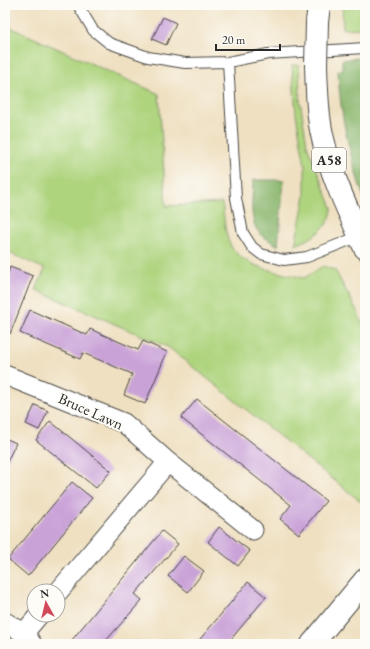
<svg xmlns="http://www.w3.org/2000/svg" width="370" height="649" font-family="'EB Garamond',serif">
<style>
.green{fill:#aed47e;stroke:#6c8054}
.forest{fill:#8ab66d;stroke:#5a704c}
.building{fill:#c9a2d8}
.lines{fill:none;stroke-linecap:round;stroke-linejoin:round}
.service-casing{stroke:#484642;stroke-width:12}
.minor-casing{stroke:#484642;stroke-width:21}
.secondary-casing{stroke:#484642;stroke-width:24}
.trunk-casing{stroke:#484642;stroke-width:24}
.service{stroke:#fff;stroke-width:10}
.minor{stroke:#fff;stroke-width:19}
.secondary{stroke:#fff;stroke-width:22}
.trunk{stroke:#fff;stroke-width:22}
.trunk-bridge-casing{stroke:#484642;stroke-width:24;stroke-linecap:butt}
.trunk-bridge{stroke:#fff;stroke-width:22}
.labels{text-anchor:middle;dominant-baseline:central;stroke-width:4;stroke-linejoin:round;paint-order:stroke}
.shield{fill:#fdfcf7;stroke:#6a6a68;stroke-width:1}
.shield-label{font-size:14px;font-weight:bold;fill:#2b2b2b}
.street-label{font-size:15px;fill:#2b2b2b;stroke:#fdfcf7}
</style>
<rect width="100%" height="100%" fill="#fdfcf7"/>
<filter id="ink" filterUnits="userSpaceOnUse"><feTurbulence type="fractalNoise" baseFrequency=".025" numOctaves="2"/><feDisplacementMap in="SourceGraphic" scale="8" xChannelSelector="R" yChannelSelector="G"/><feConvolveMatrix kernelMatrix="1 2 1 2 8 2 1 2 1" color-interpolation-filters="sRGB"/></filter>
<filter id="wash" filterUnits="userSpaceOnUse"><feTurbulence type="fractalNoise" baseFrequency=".012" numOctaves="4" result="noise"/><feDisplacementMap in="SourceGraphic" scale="16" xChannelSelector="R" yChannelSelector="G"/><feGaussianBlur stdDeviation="0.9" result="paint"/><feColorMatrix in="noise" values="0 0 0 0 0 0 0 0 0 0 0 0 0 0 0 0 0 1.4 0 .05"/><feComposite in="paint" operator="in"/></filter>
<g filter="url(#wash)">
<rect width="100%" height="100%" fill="#efe0c1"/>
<!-- green -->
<path class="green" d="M342,5H365V28L343,29Z
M5,25L159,94L166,206L222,203C224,214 224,226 227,236C234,267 278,272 304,278L323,266L335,270L356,309L365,329V505L168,347L36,290L45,269L5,251Z
M292,65H299L300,100L307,145L332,208C332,226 311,240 295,245L305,196V166L296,114Z"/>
<!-- forest -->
<path class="forest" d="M365,57V201C350,158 340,117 338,71L342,70V60Z
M253,180H284L278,246C271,241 260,236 256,228C249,215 253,194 253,180Z"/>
<g id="blocks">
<!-- building -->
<path class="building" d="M163,17L176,23L166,45L152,39Z
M10,267L33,276L10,334L5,332V281Z
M30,310L87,335L90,329L138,350L143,341L167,352L145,404L124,395L132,374L83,353L80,359L20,333Z
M197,399L326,501L299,534L280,519L291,505L181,418Z
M35,405L48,411L39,430L26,424Z
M50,421L111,471L96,488L36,440Z
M5,438L16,443L5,466Z
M72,482L92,498L28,576L8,559Z
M219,527L250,551L238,566L208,542Z
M162,531L178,544L135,594L142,600L103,644H74L71,641Z
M184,556L204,571L188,592L168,576Z
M248,582L266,597L227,644H196Z"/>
</g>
</g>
<g filter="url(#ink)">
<use href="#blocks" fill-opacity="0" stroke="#484642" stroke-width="1"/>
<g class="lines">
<!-- service casing -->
<g class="service-casing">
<path id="service" d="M78,5L93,30L109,43L148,57L185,63L228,62L268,54L365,48
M228,62L236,198L243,233L252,247L261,254L284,260L307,257L360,236"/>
</g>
<!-- minor casing -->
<g class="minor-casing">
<path id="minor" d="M5,375L124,423L168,462L253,530
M58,592L168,462
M5,622L24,633L32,644
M24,633L39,615"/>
</g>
<!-- secondary casing -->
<g class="secondary-casing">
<path id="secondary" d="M312,644L365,580"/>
</g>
<!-- trunk casing -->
<g class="trunk-casing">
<path id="trunk" d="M317,22L319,5
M316,66C317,90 317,116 323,139C332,178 349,212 365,248"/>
</g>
<!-- service -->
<use href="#service" class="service"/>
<!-- minor -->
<use href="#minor" class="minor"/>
<!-- secondary -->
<use href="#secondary" class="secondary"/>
<!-- trunk -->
<use href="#trunk" class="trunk"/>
<!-- trunk-bridge casing -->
<g class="trunk-bridge-casing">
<path id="trunk-bridge" d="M316,66L317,22"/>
</g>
<!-- trunk-bridge -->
<use href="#trunk-bridge" class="trunk-bridge"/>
</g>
</g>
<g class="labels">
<!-- shield labels -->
<rect class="shield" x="312" y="148" width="34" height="24" rx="3"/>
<g class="shield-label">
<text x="329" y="160">A58</text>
</g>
<!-- street labels -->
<g class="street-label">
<text transform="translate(91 411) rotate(24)">Bruce Lawn</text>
</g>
</g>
<!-- margin -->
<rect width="370" height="649" fill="none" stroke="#fdfcf7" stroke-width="20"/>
<!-- north arrow -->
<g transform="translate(46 603) rotate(352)"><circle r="19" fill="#fdfcf7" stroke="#a9a8a5"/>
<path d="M0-3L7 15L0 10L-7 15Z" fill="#d1495b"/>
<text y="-6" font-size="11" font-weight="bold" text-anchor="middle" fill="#2b2b2b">N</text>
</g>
<!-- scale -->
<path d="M216 44v6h64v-6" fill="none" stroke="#2b2b2b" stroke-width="2"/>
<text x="222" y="44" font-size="12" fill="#2b2b2b" stroke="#fdfcf7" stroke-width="3" paint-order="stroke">20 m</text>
</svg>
